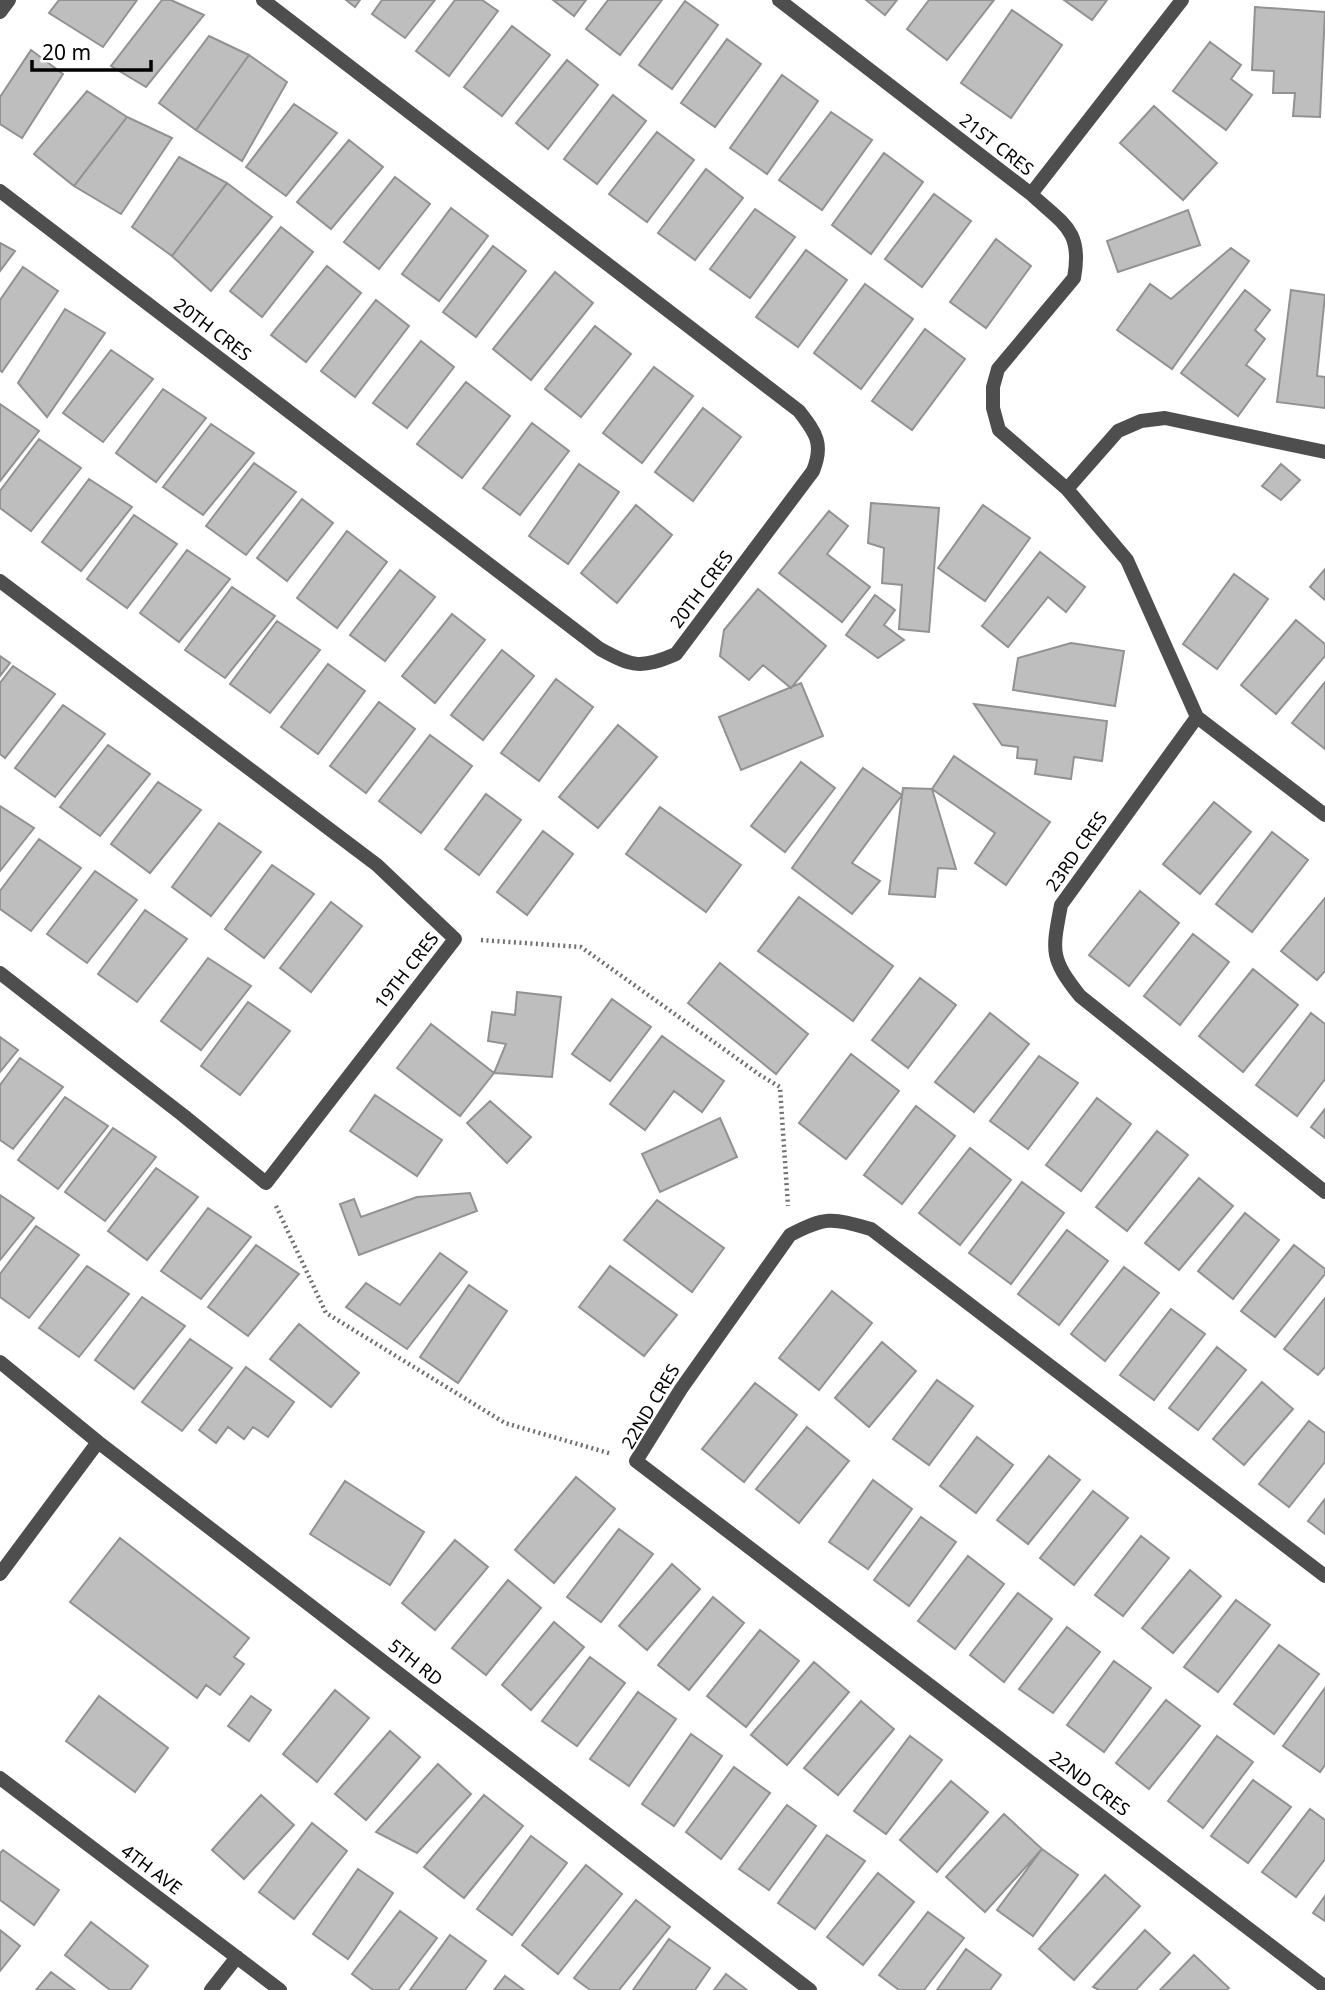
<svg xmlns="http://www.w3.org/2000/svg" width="1325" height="1990" font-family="'Noto Sans',sans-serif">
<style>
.building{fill:#bebebe;stroke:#929292;stroke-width:2}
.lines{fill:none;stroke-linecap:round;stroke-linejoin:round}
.path{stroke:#707070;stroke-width:4.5;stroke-dasharray:2 3.5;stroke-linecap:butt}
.minor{stroke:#4e4e4e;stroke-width:14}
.labels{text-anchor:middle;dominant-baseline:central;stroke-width:5;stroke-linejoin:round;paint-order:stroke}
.street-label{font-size:18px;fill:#000;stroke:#fff}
</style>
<rect width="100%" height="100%" fill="#fff"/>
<!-- building -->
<path class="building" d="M59,0H137L103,47L49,13Z
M162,0H171L204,15L146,87L111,66Z
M346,0H360L355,7Z
M382,0H435L405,38L372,14Z
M455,0H482L498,11L449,76L416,51Z
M553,0H586L574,16Z
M608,0H662L620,55L586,29Z
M866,0H897L885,15Z
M929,0H994L947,60L907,29Z
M1064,0H1107L1092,20Z
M685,1L718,25L672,89L639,65Z
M1255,7L1325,12L1320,117L1293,116L1295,93H1273L1274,71L1252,70Z
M1012,10L1062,45L1011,118L961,83Z
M512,26L550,55L502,116L464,87Z
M209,36L249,55L196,130L159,103Z
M727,39L761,64L715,127L681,103Z
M1210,42L1241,65L1231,79L1252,95L1226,130L1173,91Z
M31,50L63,74L22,138L0,124V97Z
M249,55L287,82L242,161L196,130Z
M567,60L598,85L548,149L516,123Z
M782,75L818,101L767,174L730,148Z
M87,91L127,117L74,186L34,154Z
M613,95L646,121L597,184L564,159Z
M294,104L337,133L286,196L246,167Z
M1154,106L1217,163L1183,200L1120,143Z
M831,112L872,140L822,210L779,180Z
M127,117L172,138L121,214L74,186Z
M657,132L694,160L647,222L609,194Z
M349,140L383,167L331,229L297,202Z
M884,153L923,182L871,254L832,225Z
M179,157L227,183L172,256L132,227Z
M706,169L743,198L695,260L658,233Z
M395,177L430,204L379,269L344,242Z
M227,183L272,217L211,291L172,256Z
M934,194L971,221L922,287L885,259Z
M451,208L488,236L439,301L402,274Z
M755,209L795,237L750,298L710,269Z
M1188,210L1200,245L1118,272L1107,241Z
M281,227L313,252L262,317L230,291Z
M996,239L1031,266L986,328L950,302Z
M0,243L15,251L0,271Z
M493,246L526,271L476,337L443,312Z
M1231,248L1249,261L1172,369L1117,330L1150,284L1171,299Z
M806,250L847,280L798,347L756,317Z
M327,266L361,293L306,362L271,335Z
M23,267L58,291L2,372L0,370V300Z
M555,272L593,303L531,380L493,349Z
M865,284L913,319L861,389L814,353Z
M1245,290L1270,310L1255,330L1265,339L1246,365L1265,379L1238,416L1181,373Z
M1291,290L1325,295L1317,376L1325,377V408L1277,402Z
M376,300L409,326L355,397L321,371Z
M65,309L105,333L47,417L18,383Z
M595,326L631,354L581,417L545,389Z
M925,329L965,359L912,430L872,401Z
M421,341L454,367L407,428L373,403Z
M111,350L153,379L103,442L63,413Z
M654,367L693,396L642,463L603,433Z
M466,382L510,416L462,478L417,444Z
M163,389L206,418L156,482L116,453Z
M0,404L39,431L0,481Z
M703,408L741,437L693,501L655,472Z
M532,423L569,451L520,515L483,488Z
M211,424L254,453L203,515L163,487Z
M39,439L81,468L31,531L0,508V491Z
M254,463L296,492L246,555L206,526Z
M579,464L619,492L568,564L529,536Z
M1281,464L1300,480L1281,500L1262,486Z
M89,479L132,507L81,571L42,542Z
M302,499L333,523L287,581L257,558Z
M871,503L939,508L929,632L899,629L902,585L882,583L884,548L868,543Z
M636,505L672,535L617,603L581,573Z
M983,505L1030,538L985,601L938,568Z
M829,511L848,526L827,554L870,587L842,622L779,573Z
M134,515L177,544L127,608L87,579Z
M347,531L387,562L337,628L297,598Z
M187,550L230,579L179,642L140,613Z
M1040,552L1085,587L1066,612L1048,597L1008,647L982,626Z
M1325,569V600L1310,587Z
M400,570L435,597L385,661L350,635Z
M1234,574L1268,599L1217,669L1183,644Z
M232,587L275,616L225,678L185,650Z
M758,589L826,646L791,688L763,665L749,680L720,656L724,630Z
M875,595L895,610L884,625L904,640L878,658L846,635Z
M452,614L485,640L435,703L402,676Z
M1296,620L1325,644V656L1276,714L1241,685Z
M277,621L320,650L270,713L230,684Z
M1071,643L1124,651L1115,706L1013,690L1018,658Z
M502,650L534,676L483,740L451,715Z
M0,656L10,663L0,676Z
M328,664L365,691L318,754L281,727Z
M13,666L55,694L5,758L0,754V683Z
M556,679L593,707L539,781L501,753Z
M1325,682V749L1292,723Z
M801,683L823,736L741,770L719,717Z
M379,702L415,729L366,793L330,766Z
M974,704L1107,721L1102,761L1074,757L1071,779L1035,774L1037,760L1017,758L1018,747L1002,745Z
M63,705L105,734L55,797L15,768Z
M618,725L657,757L598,828L559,797Z
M430,735L472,766L421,833L379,801Z
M108,745L150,774L100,836L60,807Z
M954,756L1050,822L1006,885L975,863L995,833L932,789Z
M801,762L835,788L785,852L751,826Z
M863,768L902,795L852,863L880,881L852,914L792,868Z
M158,782L201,810L150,873L111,844Z
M903,788L932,789L956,869L938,868L935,897L889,894Z
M486,794L521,820L479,875L445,849Z
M1214,802L1251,832L1200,894L1163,864Z
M0,806L34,828L0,871Z
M660,807L741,865L706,912L626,854Z
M219,823L261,852L211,916L172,887Z
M543,831L573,854L527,915L497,892Z
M1272,832L1308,860L1252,932L1216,904Z
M39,839L81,868L31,931L0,909V891Z
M272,865L314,894L264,958L225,929Z
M95,871L137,900L87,963L47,934Z
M1140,891L1179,923L1129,986L1089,955Z
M799,897L893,966L853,1021L758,951Z
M1325,898V971L1317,980L1281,951Z
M331,902L362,926L311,992L280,968Z
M145,910L187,939L137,1002L98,974Z
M1193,934L1229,962L1180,1025L1144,996Z
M208,958L251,986L201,1050L161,1021Z
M720,963L808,1034L776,1074L688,1003Z
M1253,969L1298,1005L1243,1072L1199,1036Z
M920,978L956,1005L908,1068L872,1040Z
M517,992L561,997L552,1077L494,1073L506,1044L488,1041L492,1012L515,1015Z
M612,999L651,1027L610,1081L572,1054Z
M248,1002L290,1031L240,1095L201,1066Z
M990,1013L1029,1044L974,1112L935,1082Z
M1311,1013L1325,1024V1079L1297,1116L1256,1085Z
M431,1024L494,1073L460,1116L397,1068Z
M662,1036L724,1081L702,1112L674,1091L645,1130L610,1104Z
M0,1037L18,1050L0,1072Z
M851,1054L899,1091L846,1159L799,1123Z
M1039,1056L1078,1083L1028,1149L990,1121Z
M20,1058L63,1087L13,1149L0,1140V1085Z
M375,1095L442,1140L417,1176L350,1131Z
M65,1097L108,1126L58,1189L18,1160Z
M1097,1098L1131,1124L1081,1191L1046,1165Z
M490,1101L531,1137L507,1163L467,1123Z
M916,1106L955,1136L902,1204L864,1175Z
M1325,1109V1138L1311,1127Z
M720,1118L737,1157L660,1192L642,1154Z
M113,1128L156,1157L105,1221L65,1192Z
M1157,1131L1188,1155L1127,1231L1096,1207Z
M970,1148L1011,1180L960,1245L919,1213Z
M156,1168L198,1197L147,1260L108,1231Z
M1199,1178L1233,1206L1179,1270L1145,1243Z
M1022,1182L1064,1213L1011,1284L969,1253Z
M470,1193L477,1211L359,1255L340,1204L354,1199L361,1217L417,1197Z
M0,1195L34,1218L0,1260Z
M657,1200L724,1248L692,1292L624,1240Z
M208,1208L251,1237L201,1299L161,1271Z
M1245,1213L1279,1240L1233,1299L1198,1271Z
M36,1226L79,1255L29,1318L0,1297V1274Z
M1067,1230L1108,1261L1059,1325L1018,1294Z
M256,1245L299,1274L248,1336L208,1307Z
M1294,1245L1325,1269V1274L1275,1337L1241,1311Z
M440,1253L467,1272L407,1349L346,1307L366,1283L400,1305Z
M87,1266L129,1294L79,1357L39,1328Z
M610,1266L677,1315L644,1356L579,1307Z
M1124,1267L1159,1293L1105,1361L1071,1334Z
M469,1285L507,1311L458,1383L420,1357Z
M832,1291L872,1323L819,1390L779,1358Z
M142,1297L185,1326L134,1389L95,1360Z
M1325,1298V1367L1318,1375L1284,1349Z
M1171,1309L1205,1334L1154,1400L1120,1375Z
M299,1324L359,1373L331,1407L270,1359Z
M190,1339L232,1368L182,1431L142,1402Z
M882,1342L916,1371L869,1427L835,1398Z
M1217,1347L1246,1370L1198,1430L1169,1408Z
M246,1367L294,1402L268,1437L253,1427L244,1439L228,1427L216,1443L199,1430Z
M937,1380L973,1406L929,1465L893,1439Z
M1262,1382L1293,1409L1244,1465L1213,1439Z
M755,1383L797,1415L744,1482L702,1449Z
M1309,1421L1325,1433V1462L1289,1507L1259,1484Z
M807,1427L849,1461L799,1523L756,1489Z
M977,1437L1013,1465L976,1513L940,1486Z
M1049,1456L1080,1480L1028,1544L997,1520Z
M576,1477L615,1509L554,1583L515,1550Z
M873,1480L912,1509L868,1569L829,1542Z
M345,1481L424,1532L390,1585L310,1534Z
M1093,1491L1128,1518L1074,1585L1040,1558Z
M1325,1499V1534L1308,1521Z
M921,1517L956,1542L909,1606L874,1580Z
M619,1529L653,1554L601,1622L567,1597Z
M1141,1536L1169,1558L1123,1616L1095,1595Z
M120,1538L249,1638L234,1657L244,1664L220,1695L206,1685L197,1698L70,1602Z
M455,1540L488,1567L435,1630L402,1603Z
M968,1556L1004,1584L955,1649L918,1621Z
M672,1564L700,1589L647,1650L619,1626Z
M1190,1570L1221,1596L1173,1653L1142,1628Z
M508,1580L541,1608L486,1675L452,1648Z
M1018,1593L1052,1619L1004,1682L970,1655Z
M713,1597L744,1623L689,1690L658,1665Z
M1236,1600L1270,1625L1218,1692L1184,1667Z
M554,1622L584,1647L531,1710L502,1685Z
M1067,1627L1100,1652L1053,1713L1019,1689Z
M760,1630L799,1661L746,1727L707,1696Z
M1279,1645L1319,1674L1274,1734L1234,1704Z
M590,1657L625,1683L577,1746L542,1721Z
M1114,1661L1151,1688L1104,1752L1067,1725Z
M814,1662L849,1692L787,1765L751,1735Z
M1325,1688V1765L1320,1772L1283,1746Z
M335,1690L369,1718L317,1782L283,1754Z
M638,1692L676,1719L629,1786L590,1759Z
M99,1696L168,1748L135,1792L66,1741Z
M251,1696L271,1710L249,1741L228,1726Z
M1166,1700L1200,1726L1149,1789L1116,1763Z
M861,1701L894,1729L838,1795L804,1768Z
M390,1731L420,1757L366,1820L335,1794Z
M691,1734L722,1756L674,1826L642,1804Z
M910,1736L942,1760L886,1834L854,1811Z
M1217,1736L1253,1762L1203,1828L1168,1801Z
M438,1764L471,1794L417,1853L376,1832Z
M734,1767L770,1793L721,1859L686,1832Z
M1253,1780L1291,1807L1248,1863L1211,1836Z
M951,1781L988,1812L937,1872L900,1840Z
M261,1795L294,1825L244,1879L212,1850Z
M484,1795L523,1826L464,1898L424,1867Z
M787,1805L816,1826L769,1890L739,1869Z
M1310,1809L1325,1820V1859L1296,1897L1262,1872Z
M1004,1814L1042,1849L985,1912L946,1877Z
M312,1823L347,1851L294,1919L259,1892Z
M827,1835L865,1861L815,1929L778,1903Z
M531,1836L567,1863L512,1935L477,1909Z
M1042,1849L1078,1875L1033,1936L997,1910Z
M3,1850L59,1890L34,1925L0,1900V1853Z
M586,1865L622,1894L558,1974L522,1945Z
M358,1869L393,1893L348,1959L313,1934Z
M878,1873L914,1902L863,1965L827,1937Z
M1105,1875L1140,1906L1074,1980L1039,1949Z
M1325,1896V1921L1313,1913Z
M636,1900L670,1927L619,1990H590L574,1978Z
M400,1911L437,1938L398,1990H373L352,1974Z
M928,1912L964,1938L924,1990H899L879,1975Z
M91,1922L148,1966L130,1990H110L65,1955Z
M0,1930L20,1946L0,1971Z
M1145,1930L1170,1953L1136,1990H1099L1093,1987Z
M450,1935L486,1961L465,1990H410Z
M669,1939L710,1968L695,1990H633Z
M966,1949L1001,1975L990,1990H937Z
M1194,1955L1229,1988L1226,1990H1160Z
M51,1972L75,1990H36Z
M726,1974L747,1990H714Z
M505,1976L524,1990H494Z"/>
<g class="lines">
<!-- path -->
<path class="path" d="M481,940L581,947L760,1075L780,1087L788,1206
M276,1206L326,1313L505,1423L612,1454"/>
<!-- minor -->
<path class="minor" d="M779,0L1031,194L1182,0
M0,12L9,0
M0,191L600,649C633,667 641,669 676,654L813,471C824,444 816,433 799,411L263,0
M1031,194C1063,224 1083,230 1074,278L998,369L993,387V408L999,430L1067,489L1127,560L1197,717
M1067,489L1118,431L1141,421L1165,418L1325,452
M0,581L377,865L455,939L266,1183L184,1116L0,973
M1325,815L1197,717L1061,905C1052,952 1050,958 1080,996L1325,1192
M0,1362L98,1442L810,1990
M0,1574L98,1442
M1325,1576L871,1229C832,1218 826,1216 790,1235L681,1389L636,1461L1325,1987
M0,1778L280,1990
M211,1990L237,1957"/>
</g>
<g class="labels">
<!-- street labels -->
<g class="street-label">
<text transform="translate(997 144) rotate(38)">21ST CRES</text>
<text transform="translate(213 329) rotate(37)">20TH CRES</text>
<text transform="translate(701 589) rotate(-53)">20TH CRES</text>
<text transform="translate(1076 851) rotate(-55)">23RD CRES</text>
<text transform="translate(406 970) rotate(-52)">19TH CRES</text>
<text transform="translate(650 1406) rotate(-59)">22ND CRES</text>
<text transform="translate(416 1662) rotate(38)">5TH RD</text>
<text transform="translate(1090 1783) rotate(37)">22ND CRES</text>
<text transform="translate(152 1869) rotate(37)">4TH AVE</text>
</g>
</g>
<!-- scale -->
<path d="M32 60v10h119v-10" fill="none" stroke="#000000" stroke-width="3.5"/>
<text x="42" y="60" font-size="21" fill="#000000" stroke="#ffffff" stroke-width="5" paint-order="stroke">20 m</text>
</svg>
